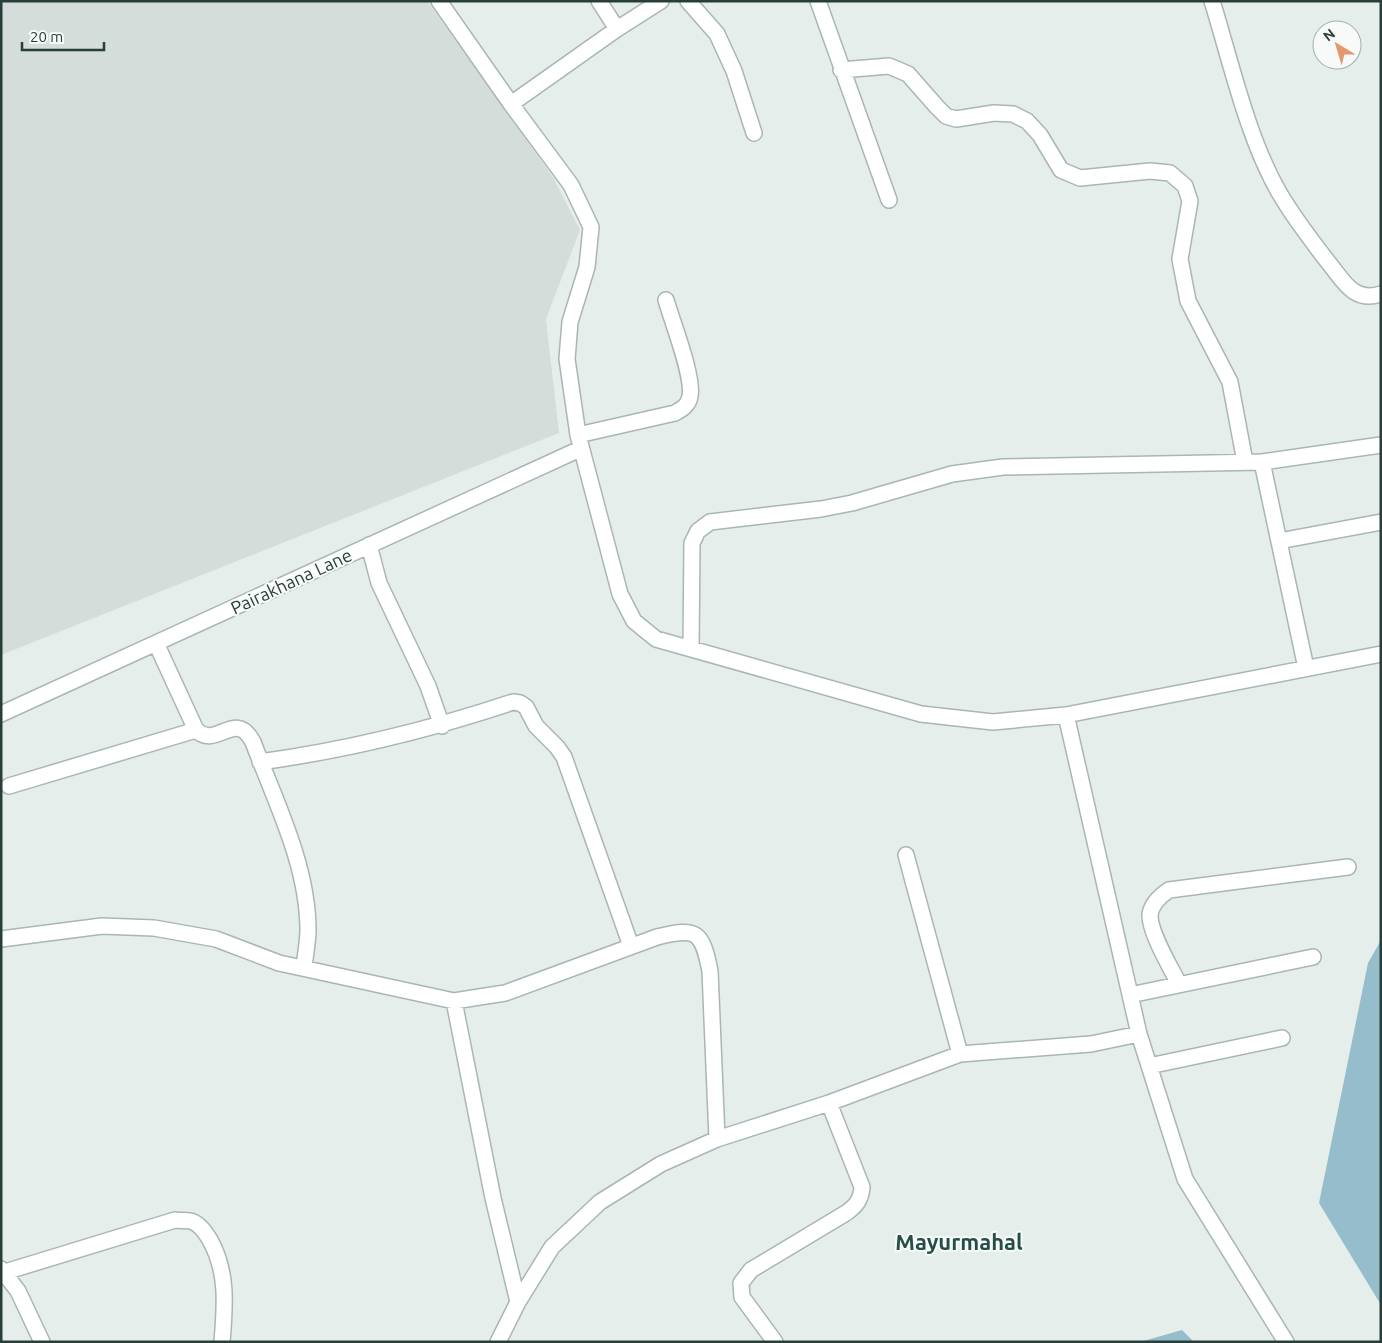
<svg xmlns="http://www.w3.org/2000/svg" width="1382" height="1343" font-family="Ubuntu,sans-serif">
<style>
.built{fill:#d5ddda}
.water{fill:#96bdcb}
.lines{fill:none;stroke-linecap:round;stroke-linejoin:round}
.street-casing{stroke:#a9b6b2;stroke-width:18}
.street{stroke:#fff;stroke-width:15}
.labels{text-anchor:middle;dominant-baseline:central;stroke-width:4;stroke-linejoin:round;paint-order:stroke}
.street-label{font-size:18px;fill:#273e3a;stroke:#f7faf9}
.district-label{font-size:22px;font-weight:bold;fill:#254e49;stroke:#f7faf9}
</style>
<rect width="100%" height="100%" fill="#e6eeeb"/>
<!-- built -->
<path class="built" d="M1,1H427L554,179L580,230L546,319L559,433L1,655Z"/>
<!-- water -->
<path class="water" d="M1381,940V1305L1319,1203L1368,963Z
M1182,1330L1194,1342H1140Z"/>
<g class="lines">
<!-- street casing -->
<g class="street-casing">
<path id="street" d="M439,1L511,104
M599,1L617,29
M661,1L617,29L511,104L571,185L591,227L587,267L570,322L567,359L578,435L620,594L634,621L656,639L921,714L993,722L1066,715L1381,654
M688,1L717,34L734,71L754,133
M818,1L889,200
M1212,1C1231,62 1248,140 1280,194C1294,218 1311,240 1328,262C1343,280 1353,303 1381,294
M841,70L889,66L908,74L937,107L946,116L956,119L994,113L1013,114L1027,121L1040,135L1061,170L1080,178L1150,171L1170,173L1185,186L1190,201L1180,259L1188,301L1230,382L1245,462
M578,435L675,413C682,409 689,405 690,396C694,377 672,321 666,300
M1262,462L1306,668
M1279,541L1381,522
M369,545L379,583L428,686L442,726
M156,643L196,730C217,750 235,708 253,742C275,801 308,865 308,930C308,942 305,956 304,968
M691,649L692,543L698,531L710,522L821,509L852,503L952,474L1003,467L1262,462L1381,445
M1,714L580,449
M1066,715L1139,1034L1185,1179L1286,1342
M260,762C348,750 429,730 513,702L520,703L526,707L536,726L557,747L564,757L631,946
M9,786L196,730
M906,855L960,1054
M1,939L102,926L154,928L216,939L279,963L454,1001L505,993L657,937C697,927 702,931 710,971L717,1139
M1179,984C1171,968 1149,932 1150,914C1152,903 1160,896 1169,890L1348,867
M1130,995L1313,957
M454,1001L493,1198L518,1302
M1149,1066L1282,1038
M1,1269L18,1291L42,1342
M5,1272L175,1220C180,1221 186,1220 191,1221C200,1224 205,1232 210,1240C228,1272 225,1306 222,1342
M498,1342L518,1302L552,1247L600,1202L661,1164L717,1139L829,1103L960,1054L1091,1044L1139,1034
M775,1342L742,1297L741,1283L751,1270L846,1213C856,1206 861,1200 862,1187L829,1103"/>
</g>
<!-- street -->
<use href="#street" class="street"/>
</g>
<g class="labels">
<!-- street labels -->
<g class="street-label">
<text transform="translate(291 581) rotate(-25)">Pairakhana Lane</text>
</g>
<!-- district labels -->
<g class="district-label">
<text x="959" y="1241">Mayurmahal</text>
</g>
</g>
<!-- border -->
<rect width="1382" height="1343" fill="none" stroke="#273e3a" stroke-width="5"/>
<!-- north arrow -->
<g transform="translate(1337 45) rotate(322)"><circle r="24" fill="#f7faf9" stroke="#a4afad"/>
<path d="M0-4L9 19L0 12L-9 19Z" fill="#e29970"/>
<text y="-8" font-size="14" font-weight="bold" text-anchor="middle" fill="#273e3a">N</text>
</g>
<!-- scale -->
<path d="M22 42v8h82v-8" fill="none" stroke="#273e3a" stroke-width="2.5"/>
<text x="30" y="42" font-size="15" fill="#273e3a" stroke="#f7faf9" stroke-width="4" paint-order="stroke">20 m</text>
</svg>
